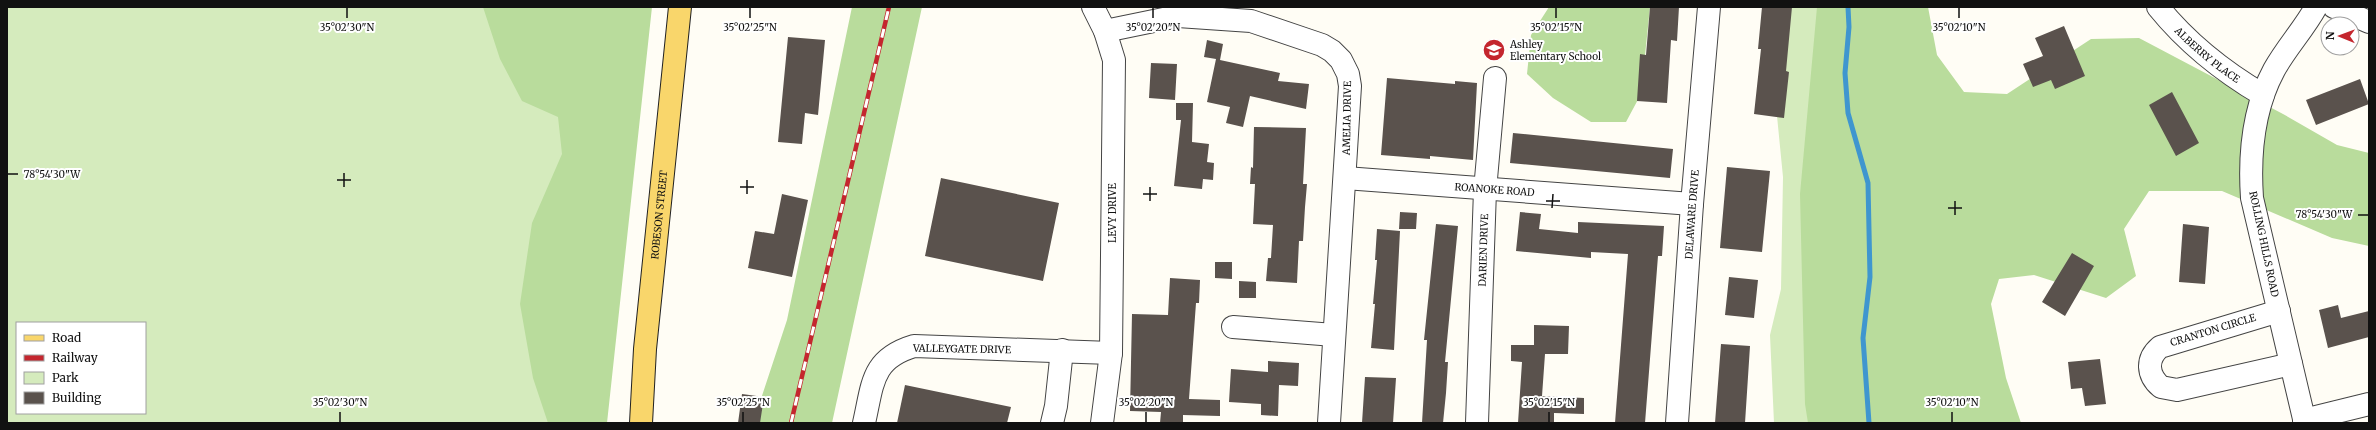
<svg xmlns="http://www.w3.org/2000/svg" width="2376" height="430" font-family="Merriweather,serif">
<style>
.green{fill:#d5ebbd;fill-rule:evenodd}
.forest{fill:#b9dc9c}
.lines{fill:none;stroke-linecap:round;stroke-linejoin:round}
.stream{stroke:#3f96cf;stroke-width:5}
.building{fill:#5a524d}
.minor-casing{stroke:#444;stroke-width:24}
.major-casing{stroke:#222;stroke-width:24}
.minor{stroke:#fff;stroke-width:22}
.major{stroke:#f9d66b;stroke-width:22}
.rail-casing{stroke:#c4262e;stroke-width:4.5}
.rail{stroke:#fff;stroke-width:3;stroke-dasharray:9;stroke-linecap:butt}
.ticks{fill:none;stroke:#111;stroke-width:1.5}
.labels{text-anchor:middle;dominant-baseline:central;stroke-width:4;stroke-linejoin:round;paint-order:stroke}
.poi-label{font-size:10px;fill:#111;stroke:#fff;text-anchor:start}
.street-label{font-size:10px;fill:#111;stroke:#fff}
.ticks-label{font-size:10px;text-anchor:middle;fill:#111;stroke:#fff;stroke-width:4;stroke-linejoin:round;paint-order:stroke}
</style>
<rect width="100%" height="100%" fill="#fffdf5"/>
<!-- green -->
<path class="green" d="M7,7H622L577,423H7ZM17,323H145V413H17Z
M1781,7H1848L1997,423H1774L1770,335L1781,289L1783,177L1777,116Z"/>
<!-- forest -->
<path class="forest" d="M483,7H652L607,423H548L533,378L520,304L532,223L562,154L558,117L522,101L500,59Z
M852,7H922L832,423H753L787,320Z
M1549,7H1650L1641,94L1626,122H1591L1553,98L1527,74L1531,35Z
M1817,7H1928L1937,55L1964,92L2007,94L2091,39L2139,38L2283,114L2337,145L2369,153V246L2332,238L2222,191H2149L2124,229L2136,276L2106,298L2034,275L1999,279L1991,304L2006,378L2021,423H1808L1805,404L1800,194Z"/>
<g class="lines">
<!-- stream -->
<path class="stream" d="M1848,7L1849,27L1845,73L1848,113L1868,183L1870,277L1863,338L1869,423"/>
</g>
<!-- building -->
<path class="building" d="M1650,7H1679L1677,41L1671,40L1667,103L1637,101L1640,54L1646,55Z
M1762,7H1792L1786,71L1789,72L1784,118L1754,114L1761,49H1758Z
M2064,26L2085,76L2055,89L2051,80L2033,87L2023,64L2043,56L2035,38Z
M788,37L825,40L818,115L805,113L802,144L778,142Z
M1207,40L1223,44L1220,60L1280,73L1278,81L1309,84L1306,109L1250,96L1243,127L1226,123L1230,107L1207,102L1216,59L1204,57Z
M1151,63L1177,64L1175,100L1149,98Z
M1387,78L1455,84V81L1477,83L1473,160L1430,156V159L1381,155Z
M2360,79L2369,104L2316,125L2306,100Z
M2172,92L2199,143L2176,156L2149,105Z
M1176,103H1193L1192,142L1209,144L1207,162L1214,163L1213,180L1203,179L1202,189L1174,186L1181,120H1176Z
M1254,127L1306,128L1303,184H1307L1305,207L1303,241H1299L1297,283L1266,281L1268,258H1271L1273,225L1253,224L1255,184H1250L1251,167L1253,168Z
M1513,133L1673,149L1670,178L1510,163Z
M1727,167L1770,171L1762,252L1720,248Z
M941,178L1059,203L1043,281L925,256Z
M782,194L808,200L792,277L748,268L755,231L774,234Z
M1400,212L1417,213L1416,229H1399Z
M1520,212L1541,214L1539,229L1578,233V222L1664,226L1662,256H1658L1645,423H1615L1628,254L1591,252V258L1516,251Z
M1436,224L1458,226L1445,362H1448L1446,393L1443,423H1422L1427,340H1424Z
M2183,224L2209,227L2205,284L2179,282Z
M1377,229L1400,231L1394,350L1371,348L1375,304H1373L1377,260H1375Z
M2072,253L2094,266L2065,316L2042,302Z
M1215,262H1232V279L1215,278Z
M1729,277L1758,280L1754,318L1725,315Z
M1170,278L1200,280L1199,303H1196L1189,399L1220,400V416L1183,415V423H1160L1161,412L1130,411L1132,314L1168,315Z
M1239,281L1256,282V298H1239Z
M2338,305L2341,318L2369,311V337L2328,348L2319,310Z
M1534,325L1569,326L1568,354H1545L1542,396L1584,398V414L1554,413V423H1518L1522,362L1511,361V345H1534Z
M1721,344L1750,346L1745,423H1715Z
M2100,359L2106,404L2085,406L2082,388L2071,389L2068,362Z
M1268,361L1299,363L1298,386L1279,385L1278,416L1261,415V404L1229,402L1231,369L1268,372Z
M1365,377L1396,378L1393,423H1362Z
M905,385L1011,407L1007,423H897Z
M742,394L764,397L760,423H738Z"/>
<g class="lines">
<!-- minor casing -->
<g class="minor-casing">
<g id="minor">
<path d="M1093,7L1105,31L1114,60L1111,353L1102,423"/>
<path id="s1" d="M2158,7C2188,44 2222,71 2263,95"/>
<path d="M2334,7L2369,22"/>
<path d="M1105,31L1178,16L1251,21L1322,45L1332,51L1341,60L1348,74L1350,86L1329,423"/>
<path id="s2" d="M1345,178L1692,204"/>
<path d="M2279,311L2160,347C2146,359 2147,375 2161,387L2177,390L2291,364"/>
<path d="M1233,327L1334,335"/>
<path d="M2304,420L2369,404"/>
<path d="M864,423C873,384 871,359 914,346L1111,353"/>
<path d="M1052,423L1056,406L1062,350"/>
<path id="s3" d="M1477,423L1485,190L1495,78"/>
<path id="s4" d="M1677,423L1692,204L1709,7"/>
<path d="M2305,423L2252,198C2249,154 2253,109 2274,70C2286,48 2304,29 2316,7"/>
</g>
</g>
<!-- major casing -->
<g class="major-casing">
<g id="major">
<path id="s5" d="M641,423L645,349L680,7"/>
</g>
</g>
<!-- minor -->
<use href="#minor" class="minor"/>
<!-- major -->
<use href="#major" class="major"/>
<!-- rail casing -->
<g class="rail-casing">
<path id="rail" d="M791,423L889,7"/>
</g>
<!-- rail -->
<use href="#rail" class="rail"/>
</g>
<!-- ticks -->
<path class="ticks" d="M347,18V8M750,18V8M1153,18V8M1556,18V8M1959,18V8M8,174H18M337,180H351M344,187V173M740,187H754M747,194V180M1143,194H1157M1150,201V187M1546,201H1560M1552,208L1553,194M1948,208H1962M1955,215V201M2358,215H2368M340,422V412M743,422V412M1146,422V412M1549,422V412M1952,422V412"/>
<!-- icons -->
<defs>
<g id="school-disc" transform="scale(1.15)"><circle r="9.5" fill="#c4262e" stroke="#fff"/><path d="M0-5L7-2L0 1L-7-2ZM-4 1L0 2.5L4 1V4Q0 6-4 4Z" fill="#fff"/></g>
</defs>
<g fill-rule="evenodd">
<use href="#school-disc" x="1494" y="50"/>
</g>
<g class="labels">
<!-- poi labels -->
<g class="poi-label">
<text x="1510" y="44">Ashley<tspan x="1510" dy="12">Elementary School</tspan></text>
</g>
<!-- street labels -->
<g class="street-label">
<text stroke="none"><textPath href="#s1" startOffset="69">ALBERRY PLACE</textPath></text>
<text transform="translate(1347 118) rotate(-89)">AMELIA DRIVE</text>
<text stroke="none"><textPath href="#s2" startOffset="150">ROANOKE ROAD</textPath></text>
<text transform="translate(1112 213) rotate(-90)">LEVY DRIVE</text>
<text stroke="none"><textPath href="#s5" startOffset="209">ROBESON STREET</textPath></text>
<text stroke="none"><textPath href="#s4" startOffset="209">DELAWARE DRIVE</textPath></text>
<text transform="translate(2264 244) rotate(78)">ROLLING HILLS ROAD</text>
<text stroke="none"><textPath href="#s3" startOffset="173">DARIEN DRIVE</textPath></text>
<text transform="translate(2213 330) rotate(-17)">CRANTON CIRCLE</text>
<text transform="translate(962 349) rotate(1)">VALLEYGATE DRIVE</text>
</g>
</g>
<g class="ticks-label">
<text x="347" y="31">35°02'30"N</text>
<text x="750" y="31">35°02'25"N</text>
<text x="1153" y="31">35°02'20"N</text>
<text x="1556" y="31">35°02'15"N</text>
<text x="1959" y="31">35°02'10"N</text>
<text x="52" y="178">78°54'30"W</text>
<text x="2324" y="218">78°54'30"W</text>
<text x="340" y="406">35°02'30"N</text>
<text x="743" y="406">35°02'25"N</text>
<text x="1146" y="406">35°02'20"N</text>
<text x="1549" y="406">35°02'15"N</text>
<text x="1952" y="406">35°02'10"N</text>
</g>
<!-- border -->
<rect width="2376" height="430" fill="none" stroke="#111111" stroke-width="16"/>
<!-- legend -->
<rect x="16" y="322" width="130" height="92" fill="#ffffff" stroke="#a0a0a0"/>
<rect x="24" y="335" width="20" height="6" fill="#f9d66b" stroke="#a0a0a0"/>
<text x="52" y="342" font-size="12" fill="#111111">Road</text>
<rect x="24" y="355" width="20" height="6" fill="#c4262e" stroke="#a0a0a0"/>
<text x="52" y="362" font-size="12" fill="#111111">Railway</text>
<rect x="24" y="372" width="20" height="12" fill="#d5ebbd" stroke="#a0a0a0"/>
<text x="52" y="382" font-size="12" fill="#111111">Park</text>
<rect x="24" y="392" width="20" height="12" fill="#5a524d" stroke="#a0a0a0"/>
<text x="52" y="402" font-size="12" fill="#111111">Building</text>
<!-- north arrow -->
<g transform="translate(2340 36) rotate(271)"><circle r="19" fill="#ffffff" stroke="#a0a0a0"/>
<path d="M0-3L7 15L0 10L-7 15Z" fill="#c4262e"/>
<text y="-6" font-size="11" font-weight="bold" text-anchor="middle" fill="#111111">N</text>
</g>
</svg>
